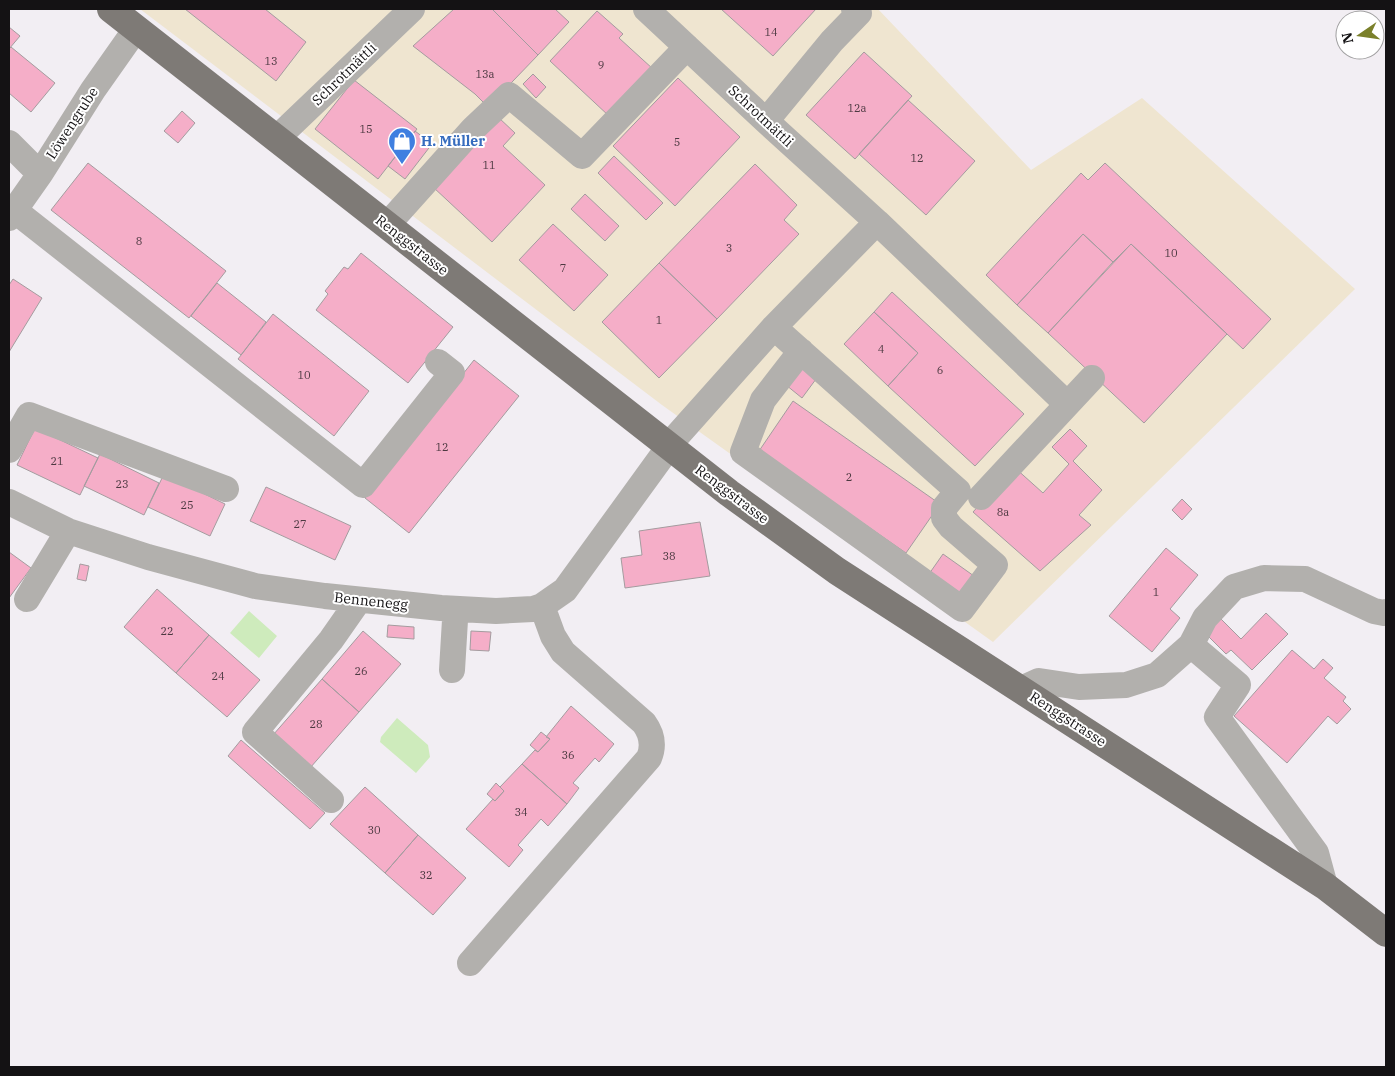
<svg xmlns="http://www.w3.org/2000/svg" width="1395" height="1076" font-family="'IBM Plex Serif',serif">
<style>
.commercial{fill:#efe5d0}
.green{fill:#ceebbc}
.building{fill:#f5aec8;stroke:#a49c9f}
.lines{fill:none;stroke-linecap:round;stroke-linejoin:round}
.minor{stroke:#b2b0ad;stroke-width:26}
.major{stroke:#7e7a76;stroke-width:28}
.labels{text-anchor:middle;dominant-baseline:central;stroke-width:4;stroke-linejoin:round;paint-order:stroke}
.number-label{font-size:11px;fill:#4c3941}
.street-label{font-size:14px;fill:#141214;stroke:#fff}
.shop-label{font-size:14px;font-weight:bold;fill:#366cbe;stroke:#fff;text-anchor:start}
</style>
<rect width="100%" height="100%" fill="#f2eef3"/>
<!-- commercial -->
<path class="commercial" d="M140,9H878L1031,170L1142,98L1355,289L993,642L662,405Z"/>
<!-- green -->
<path class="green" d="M249,611L277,636L259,658L230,633Z
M397,718L428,745L430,757L416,773L380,742L381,737Z"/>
<!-- building -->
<path class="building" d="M185,9H265L306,42L276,81Z
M454,9H492L538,55L488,107L475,94L413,46Z
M492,9H555L569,22L538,55Z
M721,9H816L773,56Z
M597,11L623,34L619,38L653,69L609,116L550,61Z
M9,27L20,36L9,49Z
M11,47L55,83L31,112L9,93V49Z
M864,52L912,96L855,159L806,115Z
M533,74L546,87L536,98L523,84Z
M678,78L740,137L675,206L613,146Z
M354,80L417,129L378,179L315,129Z
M908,100L975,161L926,215L859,154Z
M182,111L195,123L178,143L164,131Z
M498,117L515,133L503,146L545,185L492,242L433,187Z
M415,131L432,144L405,179L388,166Z
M614,156L663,203L646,220L598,173Z
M88,163L226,271L189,318L51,210Z
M1105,163L1271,319L1243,349L1131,244L1113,262L1083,234L1017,305L986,275L1081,173L1088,180Z
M755,164L797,205L784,220L799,234L717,319L659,263Z
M585,194L619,226L605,241L571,209Z
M553,224L608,275L574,311L519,260Z
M1083,234L1113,262L1048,333L1017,305Z
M1131,244L1227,334L1144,423L1048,333Z
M361,253L453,327L408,383L316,310L328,294L325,291L344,267L348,269Z
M659,263L717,319L659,378L602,322Z
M13,279L42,298L9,352V285Z
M217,283L266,322L241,355L191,316Z
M892,292L1024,414L975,466L888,386L918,353L874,312Z
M874,312L918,353L888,386L844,344Z
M273,314L369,391L334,436L238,359Z
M474,360L519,396L409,533L365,498Z
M803,363L819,375L802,398L786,385Z
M793,401L940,504L906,553L759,451Z
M35,428L98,458L80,495L17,465Z
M1070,429L1087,446L1073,461L1102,490L1079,515L1091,525L1040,571L973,512L1014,467L1043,493L1069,464L1052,447Z
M100,454L159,483L144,515L84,486Z
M164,474L225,504L210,536L148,507Z
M266,487L351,526L335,560L250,521Z
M1182,499L1192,509L1182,520L1172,510Z
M700,522L710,576L625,588L621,558L642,555L639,531Z
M1166,548L1198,575L1170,609L1180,618L1152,652L1109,616Z
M9,552L31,568L9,598Z
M943,554L974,576L961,596L929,574Z
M80,564L89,566L86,581L77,579Z
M157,589L209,635L176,673L124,627Z
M1266,613L1288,634L1252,670L1231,650L1226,654L1203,631L1218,616L1241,639Z
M388,625L414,627V639L387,637Z
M363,631L401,664L359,712L322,679Z
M471,631L491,632L489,651L470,650Z
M209,635L260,680L227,717L176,673Z
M1292,650L1314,669L1323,659L1333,668L1324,678L1346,697L1343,701L1351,709L1337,724L1328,716L1287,763L1234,716Z
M322,679L359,712L310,768L273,735Z
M571,706L614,744L599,762L595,758L573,783L579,788L567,804L522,764L535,750L538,752L550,739L546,737Z
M541,732L550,739L538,752L530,745Z
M241,740L325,813L310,829L228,756Z
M522,764L567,804L548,826L541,819L518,845L523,850L509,867L466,829L493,799L495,801L504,791L500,787Z
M496,783L504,791L495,801L487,794Z
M365,787L418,835L385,873L330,824Z
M418,835L466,878L433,915L385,873Z"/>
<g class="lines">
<!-- minor -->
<path class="minor" d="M646,9L766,121L877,222L1067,404
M766,121L832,41L859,13L854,9
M276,139L412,9
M9,143L40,174
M14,210L363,485L452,373L438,362
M9,218L40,174L93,90L136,29
M387,225L473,129L509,95L582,156L687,47
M774,327L787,339L958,491L944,508V518L951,527L995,565L962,609L743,452L763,400L801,351
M9,450L29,415L226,489
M981,497L1092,378
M9,502L68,531L148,557L255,586L325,596L441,608L496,611L533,609L542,606L565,590L676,437L774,327L877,222
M27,599L68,531
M1191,645L1205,618L1234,587L1264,578L1305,579L1374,611L1384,613L1386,612
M452,670L455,620L454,609
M1021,689L1039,681L1079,687L1126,685L1157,675L1191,645L1238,685L1217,717L1316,853L1325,886
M331,800L255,732L331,640L359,600
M470,963L649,758C654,746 652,734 644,723L563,652L553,636L542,606"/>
<!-- major -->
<path class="major" d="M111,9L729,493L837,571L1325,886L1386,933"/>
</g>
<!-- icons -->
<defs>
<g id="shop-pin" transform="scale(1.4375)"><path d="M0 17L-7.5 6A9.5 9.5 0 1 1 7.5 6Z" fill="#3f7fe0" stroke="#fff"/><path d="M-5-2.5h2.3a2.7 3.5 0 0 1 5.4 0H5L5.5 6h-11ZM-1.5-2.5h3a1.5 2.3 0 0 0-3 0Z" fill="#fff"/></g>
</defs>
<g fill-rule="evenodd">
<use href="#shop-pin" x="402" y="141"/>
</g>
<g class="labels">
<!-- number labels -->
<g class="number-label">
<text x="771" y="32">14</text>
<text x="271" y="61">13</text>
<text x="601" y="65">9</text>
<text x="485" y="74">13a</text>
<text x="857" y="108">12a</text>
<text x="366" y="129">15</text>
<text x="677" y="142">5</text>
<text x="917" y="158">12</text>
<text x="489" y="165">11</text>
<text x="139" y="241">8</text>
<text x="729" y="248">3</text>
<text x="1171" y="253">10</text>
<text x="563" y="268">7</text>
<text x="659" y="320">1</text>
<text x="881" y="349">4</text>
<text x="940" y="370">6</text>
<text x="304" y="375">10</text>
<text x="442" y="447">12</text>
<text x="57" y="461">21</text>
<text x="849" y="477">2</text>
<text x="122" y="484">23</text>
<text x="187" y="505">25</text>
<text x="1003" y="512">8a</text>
<text x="300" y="524">27</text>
<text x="669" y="556">38</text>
<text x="1156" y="592">1</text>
<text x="167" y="631">22</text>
<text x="361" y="671">26</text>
<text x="218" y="676">24</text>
<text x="316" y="724">28</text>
<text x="568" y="755">36</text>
<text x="521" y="812">34</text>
<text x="374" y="830">30</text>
<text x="426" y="875">32</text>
</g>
<!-- street labels -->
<g class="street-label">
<text transform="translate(344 74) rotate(-44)">Schrotmättli</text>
<text transform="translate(761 116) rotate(43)">Schrotmättli</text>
<text transform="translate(72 123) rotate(-57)">Löwengrube</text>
<text transform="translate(412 245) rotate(38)">Renggstrasse</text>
<text transform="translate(732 494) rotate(37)">Renggstrasse</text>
<text transform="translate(371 601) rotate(6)">Bennenegg</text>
<text transform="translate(1068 719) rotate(33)">Renggstrasse</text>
</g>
<!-- shop labels -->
<g class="shop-label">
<text x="421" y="141">H. Müller</text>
</g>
</g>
<!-- border -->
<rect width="1395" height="1076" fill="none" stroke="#141214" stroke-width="20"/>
<!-- north arrow -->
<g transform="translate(1360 35) rotate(257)"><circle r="24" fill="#ffffff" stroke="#a1a0a1"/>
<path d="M0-4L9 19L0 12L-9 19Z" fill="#7a802a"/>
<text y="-8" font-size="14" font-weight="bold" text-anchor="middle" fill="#141214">N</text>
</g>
</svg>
